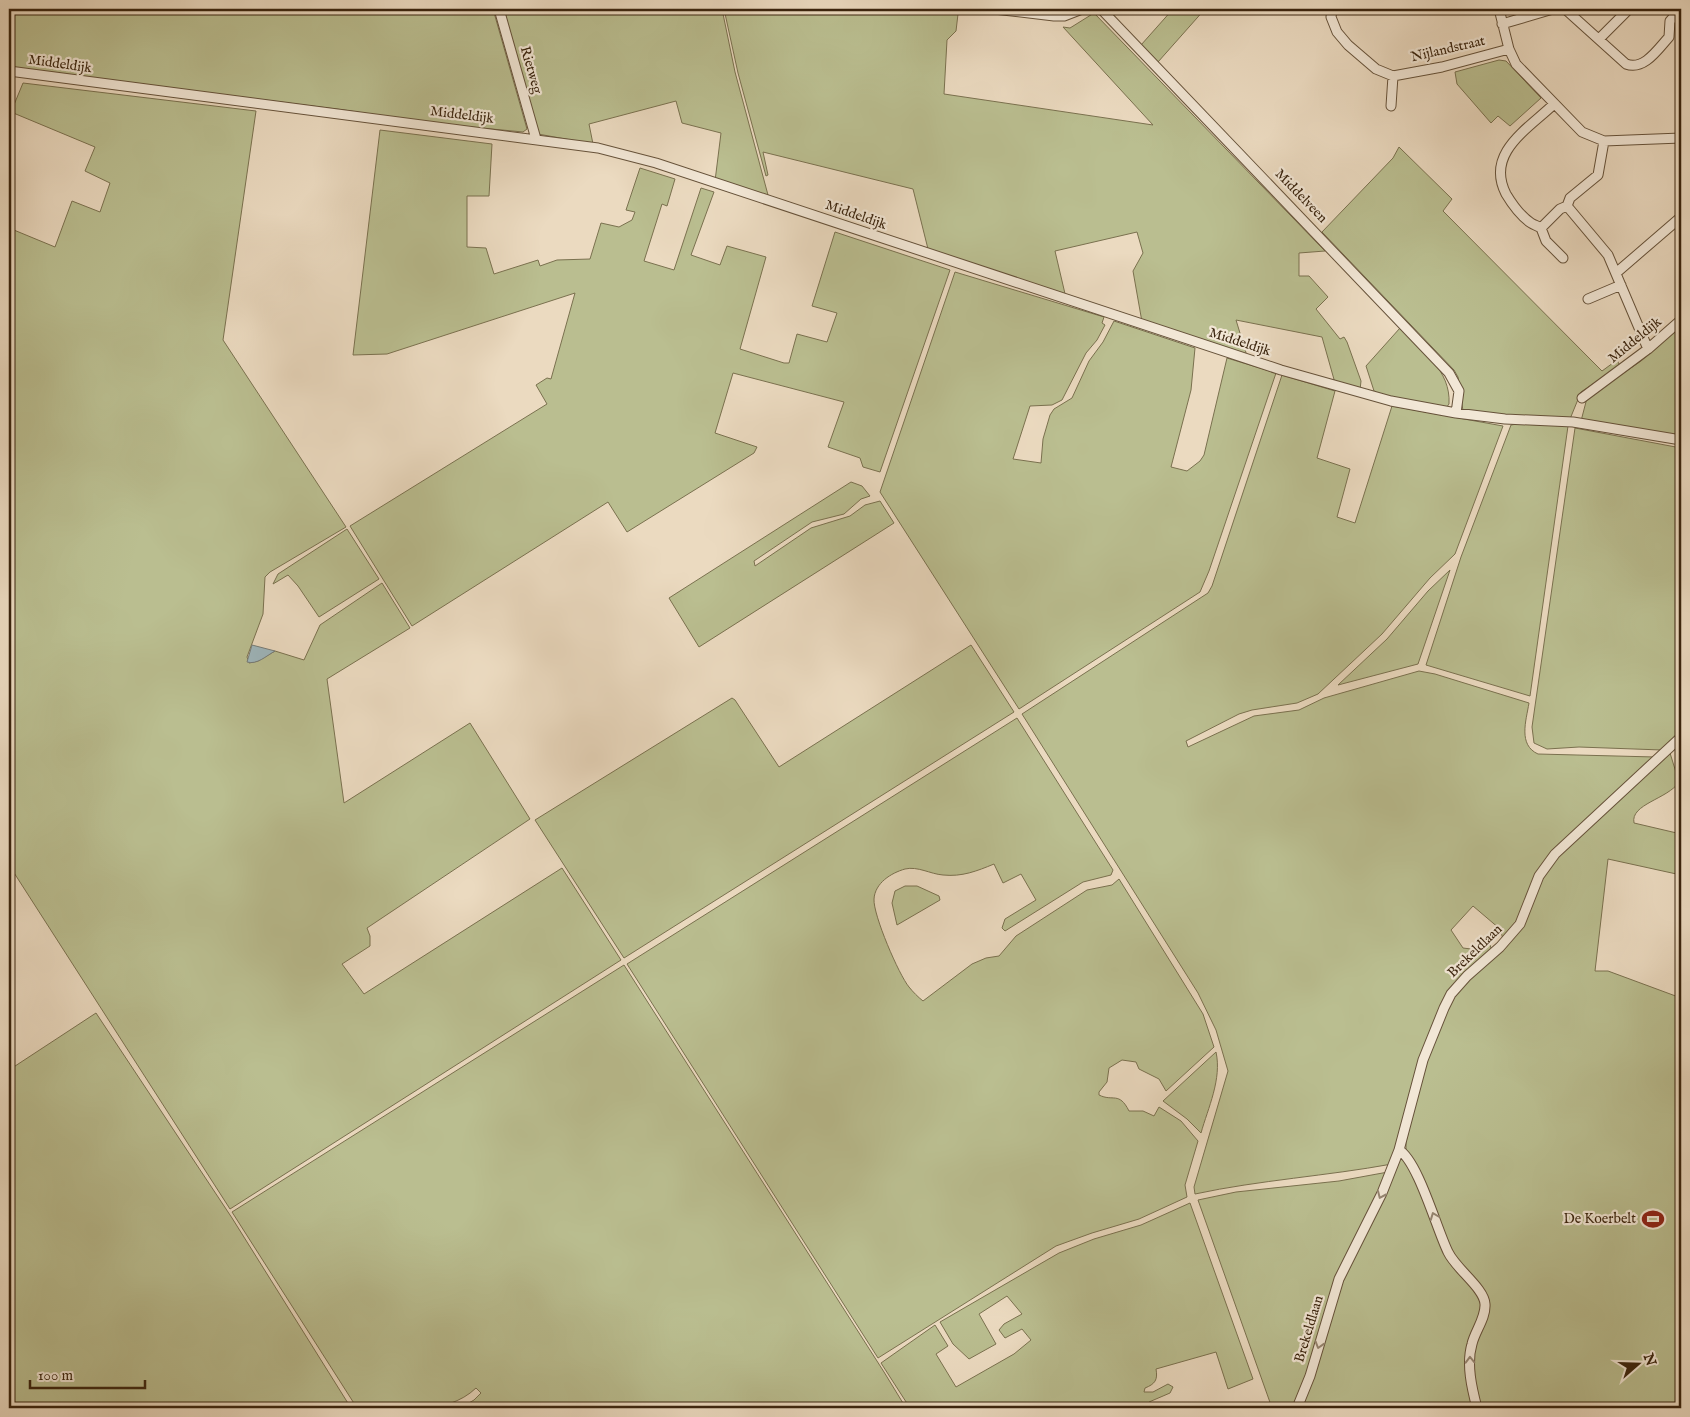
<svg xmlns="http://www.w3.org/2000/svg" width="1690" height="1417" font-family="'IM FELL English',serif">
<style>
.green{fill:#babe90;stroke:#7a714f}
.water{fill:#9eb7be;stroke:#767c78}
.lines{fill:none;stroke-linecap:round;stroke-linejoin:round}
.minor-casing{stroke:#66523a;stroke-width:11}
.minor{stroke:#f2e7d6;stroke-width:9}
.oneway{stroke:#968672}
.labels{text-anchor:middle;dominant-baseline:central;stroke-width:4.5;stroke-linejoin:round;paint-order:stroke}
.street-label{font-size:14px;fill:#3a240e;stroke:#f2e7d6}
.poi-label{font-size:14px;fill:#3a240e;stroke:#f2e7d6;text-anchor:end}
</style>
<rect width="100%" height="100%" fill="#ebdac0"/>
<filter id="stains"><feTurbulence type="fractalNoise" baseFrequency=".004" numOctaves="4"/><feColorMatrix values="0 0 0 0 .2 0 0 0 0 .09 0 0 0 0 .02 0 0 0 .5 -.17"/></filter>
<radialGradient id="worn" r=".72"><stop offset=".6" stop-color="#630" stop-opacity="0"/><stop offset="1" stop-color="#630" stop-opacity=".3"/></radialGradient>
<!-- green -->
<path class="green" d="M9,9H493L527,129L523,132L429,123L344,110L9,68Z
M502,9H722L735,72L768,195L715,181L721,133L682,123L676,101L589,124L593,144L538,134Z
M724,9H915L958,14L956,31L947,40L944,94L1153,125L1063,27L1070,28L1094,13L1325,251L1299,253V276H1309L1328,297L1316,309L1340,339L1344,337L1347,342L1361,381L1360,390L1335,383L1322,337L1236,320L1247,356L1142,322L1133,271L1143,253L1137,232L1055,251L1066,298L929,253L913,189L763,152L768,175L766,176L738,73Z
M1173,9H1205L1158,62L1141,45Z
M1499,60L1506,61L1541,98L1510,126L1498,116L1491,123L1457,84L1455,72Z
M23,83L256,111L223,340L346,527L270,572L265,577L263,614L247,657L249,663L258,661L275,651L304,660L320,625L382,583L410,628L327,679L344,803L470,723L530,819L367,928L370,936V946L342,964L364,994L562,868L621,960L230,1209L9,865V228L55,247L72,201L100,212L110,183L85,171L95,147L11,112Z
M380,130L492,144L489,196H467V247L486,248L494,274L538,260L540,266L557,260L590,259L601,223L619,227L632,220L635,212L626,210L640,168L675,179L667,206L662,204L644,261L674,270L701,188L714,192L691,255L720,265L727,246L766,257L740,349L784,363H789L797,334L827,342L837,313L812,306L835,232L950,270L880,472L863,467L860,458L828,447L844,402L733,373L715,433L757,447L754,453L627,532L608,502L412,626L350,526L547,404L536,385L547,378L551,379L575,293L387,354L353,355Z
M1399,147L1452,199L1443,211L1591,360L1602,371L1617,360L1620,366L1581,392L1570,419L1523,417L1463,411L1458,377L1454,370L1322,232L1393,158Z
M955,272L1104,317L1102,323L1105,325L1097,340L1086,353L1062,400L1052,405L1030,406L1013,459L1041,463L1043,439L1050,415L1054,409L1072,398L1089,361L1103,342L1114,321L1195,348L1191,390L1171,467L1187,471L1200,461L1204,455L1227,358L1276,373L1209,571L1200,592L1019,709L880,492Z
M1681,326V437L1581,421L1587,398L1641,361Z
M1400,328C1422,351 1451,370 1449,404L1446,408L1375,394L1366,366Z
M1282,375L1335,391L1317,458L1350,469L1337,517L1355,523L1392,406L1503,426L1455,554L1430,578L1382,634L1318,694L1297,703L1252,710L1239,714L1186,741L1188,747L1254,716L1299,710L1324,698L1419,671L1435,674L1529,703C1526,721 1518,745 1538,754L1655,757L1562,842L1515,926L1503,939L1500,929L1473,906L1451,930L1463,948L1471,949L1485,941L1489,942L1492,951L1451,990L1392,1164C1327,1176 1260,1180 1195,1194L1194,1187L1228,1071L1216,1030L1198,993L1022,714L1208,593L1212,586Z
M1517,424L1568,426L1530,696L1426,665L1461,557L1511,425Z
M1575,428L1681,448V732L1662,750L1579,747L1547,749L1534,743L1532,727Z
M851,482L862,486L870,496L861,499L844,514L812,522L754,561L755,566L811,528L850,516L865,505L880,501L894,523L699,647L669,598Z
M347,529L379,579L319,617L298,586L288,575L273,584L278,574Z
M1450,570L1418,664L1338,685L1387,639L1428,591Z
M971,645L1014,712L624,958L535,820L732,698L735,700L779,767Z
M1017,718L1113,870L1111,875L1083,882L1005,931L1002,928L1005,919L1036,900L1021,874L1003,883L994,864C977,871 962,877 943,875C930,874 918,866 905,869C891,873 875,883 874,899C873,915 899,975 909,987C913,992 918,997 923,1001L972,964L986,958L999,956L1016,936L1087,890L1112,885L1119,879L1203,1014L1214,1047L1166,1091L1159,1079L1139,1069L1136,1062L1122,1060L1109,1068L1107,1082L1099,1092V1095C1113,1102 1119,1091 1129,1111H1143L1154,1116L1159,1107L1181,1121L1198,1141L1185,1185L1187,1197L1139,1219L1092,1233L1056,1246L878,1358L627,964Z
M1670,753L1679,782C1668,799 1630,804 1634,823L1681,834V875L1608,859L1595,971H1608L1681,998V1408H1479L1472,1373L1473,1347L1489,1305L1456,1260L1406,1152V1142L1426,1059L1443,1018L1454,998L1462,987L1502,949L1550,865Z
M905,886H917L939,896L940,900L897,925L892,903L895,891Z
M624,965L884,1372L906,1408H460L474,1400L481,1393L476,1388C446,1417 395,1408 357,1408L232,1212Z
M96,1013L232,1218L351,1408H9V1070Z
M1216,1052C1222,1079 1208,1108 1201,1133L1187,1119L1163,1101Z
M1401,1154L1422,1193L1441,1246L1479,1294L1483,1307L1467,1345L1466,1361L1474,1408H1300L1337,1292Z
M1388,1172L1372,1203L1293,1408H1272L1198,1200L1236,1192L1339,1181Z
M1190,1203L1253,1379L1228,1389L1216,1352L1156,1369C1158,1380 1155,1384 1145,1388L1144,1392H1153L1168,1384L1173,1387L1170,1393L1149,1402L1151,1408H910L881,1363L935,1325L948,1346L936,1354L956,1387L1014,1354L1031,1340L1022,1329L1005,1338L999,1330L1004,1324L1022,1314L1007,1296L979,1314L996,1344L969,1359L953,1344L940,1322L1059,1253L1094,1239L1141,1225Z"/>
<!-- water -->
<path class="water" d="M252,645L275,651C266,656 257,665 247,662Z"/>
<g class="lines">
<!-- minor casing -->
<g class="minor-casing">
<path id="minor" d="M499,9L536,139
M994,9L1054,16H1064L1082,9
M1101,9L1449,373L1459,391L1456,413
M1332,9L1331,17L1337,32L1348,45L1376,69L1393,76L1442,67L1509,49
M1499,9L1509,49L1516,64L1582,132L1604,141L1681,138
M1565,9L1626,64C1644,71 1658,49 1669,37L1670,21L1681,9
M1502,24L1553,9
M1599,39L1629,9
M9,71L598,148L656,163L1281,370L1391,401L1456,413L1505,419L1573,422L1681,440
M1554,104C1528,129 1485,153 1506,194C1512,204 1522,217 1531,223C1534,225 1538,226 1541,228L1546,241L1563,258
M1391,106L1393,76
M1604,141L1598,175L1570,198L1567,206L1608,255L1648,349
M1541,228L1560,209L1567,206
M1616,273L1681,217
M1588,299L1621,285
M1582,398L1648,349L1681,320
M1399,1150C1418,1161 1437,1230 1448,1252C1456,1269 1484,1288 1485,1304C1486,1318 1475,1331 1472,1344C1466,1364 1472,1389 1477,1408
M1297,1408L1310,1376L1339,1279L1382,1193L1399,1150L1423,1060L1444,1008L1451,994L1467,976L1500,947L1520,924L1539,876L1555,854L1681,737"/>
</g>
<!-- minor -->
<use href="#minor" class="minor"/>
</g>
<!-- one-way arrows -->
<defs><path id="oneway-chevron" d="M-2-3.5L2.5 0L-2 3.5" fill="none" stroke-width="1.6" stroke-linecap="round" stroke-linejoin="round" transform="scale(1.25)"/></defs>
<g class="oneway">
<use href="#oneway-chevron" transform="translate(1381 1195) rotate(114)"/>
<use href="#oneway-chevron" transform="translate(1434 1216) rotate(-111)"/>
<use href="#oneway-chevron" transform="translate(1319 1345) rotate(107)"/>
<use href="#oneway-chevron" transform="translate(1470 1360) rotate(-91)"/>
</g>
<!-- icons -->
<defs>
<g id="stadium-bare" transform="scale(1.725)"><path d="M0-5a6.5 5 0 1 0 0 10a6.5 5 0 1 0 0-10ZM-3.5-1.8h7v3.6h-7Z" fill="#8f2418" stroke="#f2e7d6" stroke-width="2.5" paint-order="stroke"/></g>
</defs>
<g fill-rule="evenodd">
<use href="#stadium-bare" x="1653" y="1219"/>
</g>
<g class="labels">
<!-- street labels -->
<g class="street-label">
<text transform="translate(1448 49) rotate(-13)">Nijlandstraat</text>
<text transform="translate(60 64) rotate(8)">Middeldijk</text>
<text transform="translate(531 70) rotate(74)">Rietweg</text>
<text transform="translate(462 115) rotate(7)">Middeldijk</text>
<text transform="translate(1301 196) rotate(46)">Middelveen</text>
<text transform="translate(856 215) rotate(19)">Middeldijk</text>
<text transform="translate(1635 340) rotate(-39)">Middeldijk</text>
<text transform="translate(1240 342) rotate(18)">Middeldijk</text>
<text transform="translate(1475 951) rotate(-44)">Brekeldlaan</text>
<text transform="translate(1309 1329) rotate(-73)">Brekeldlaan</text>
</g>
<!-- poi labels -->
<g class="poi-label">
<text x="1636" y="1219">De Koerbelt</text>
</g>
</g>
<!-- margin -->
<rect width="1690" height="1417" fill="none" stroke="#ebdac0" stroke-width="30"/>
<rect x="10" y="10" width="1670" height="1397" fill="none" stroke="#3a240e" stroke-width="2.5"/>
<rect x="15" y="15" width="1660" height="1387" fill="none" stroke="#3a240e"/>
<!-- north arrow -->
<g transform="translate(1638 1364) rotate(70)" stroke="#f2e7d6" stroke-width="4" paint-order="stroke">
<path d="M0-4L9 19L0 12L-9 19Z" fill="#3a240e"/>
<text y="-8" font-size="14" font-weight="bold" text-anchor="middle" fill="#3a240e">N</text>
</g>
<!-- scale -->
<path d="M30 1380v8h115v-8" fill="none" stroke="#3a240e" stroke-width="2.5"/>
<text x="38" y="1380" font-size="15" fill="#3a240e" stroke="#f2e7d6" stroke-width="4" paint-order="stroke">100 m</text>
<rect width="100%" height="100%" filter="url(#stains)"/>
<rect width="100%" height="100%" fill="url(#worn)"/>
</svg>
